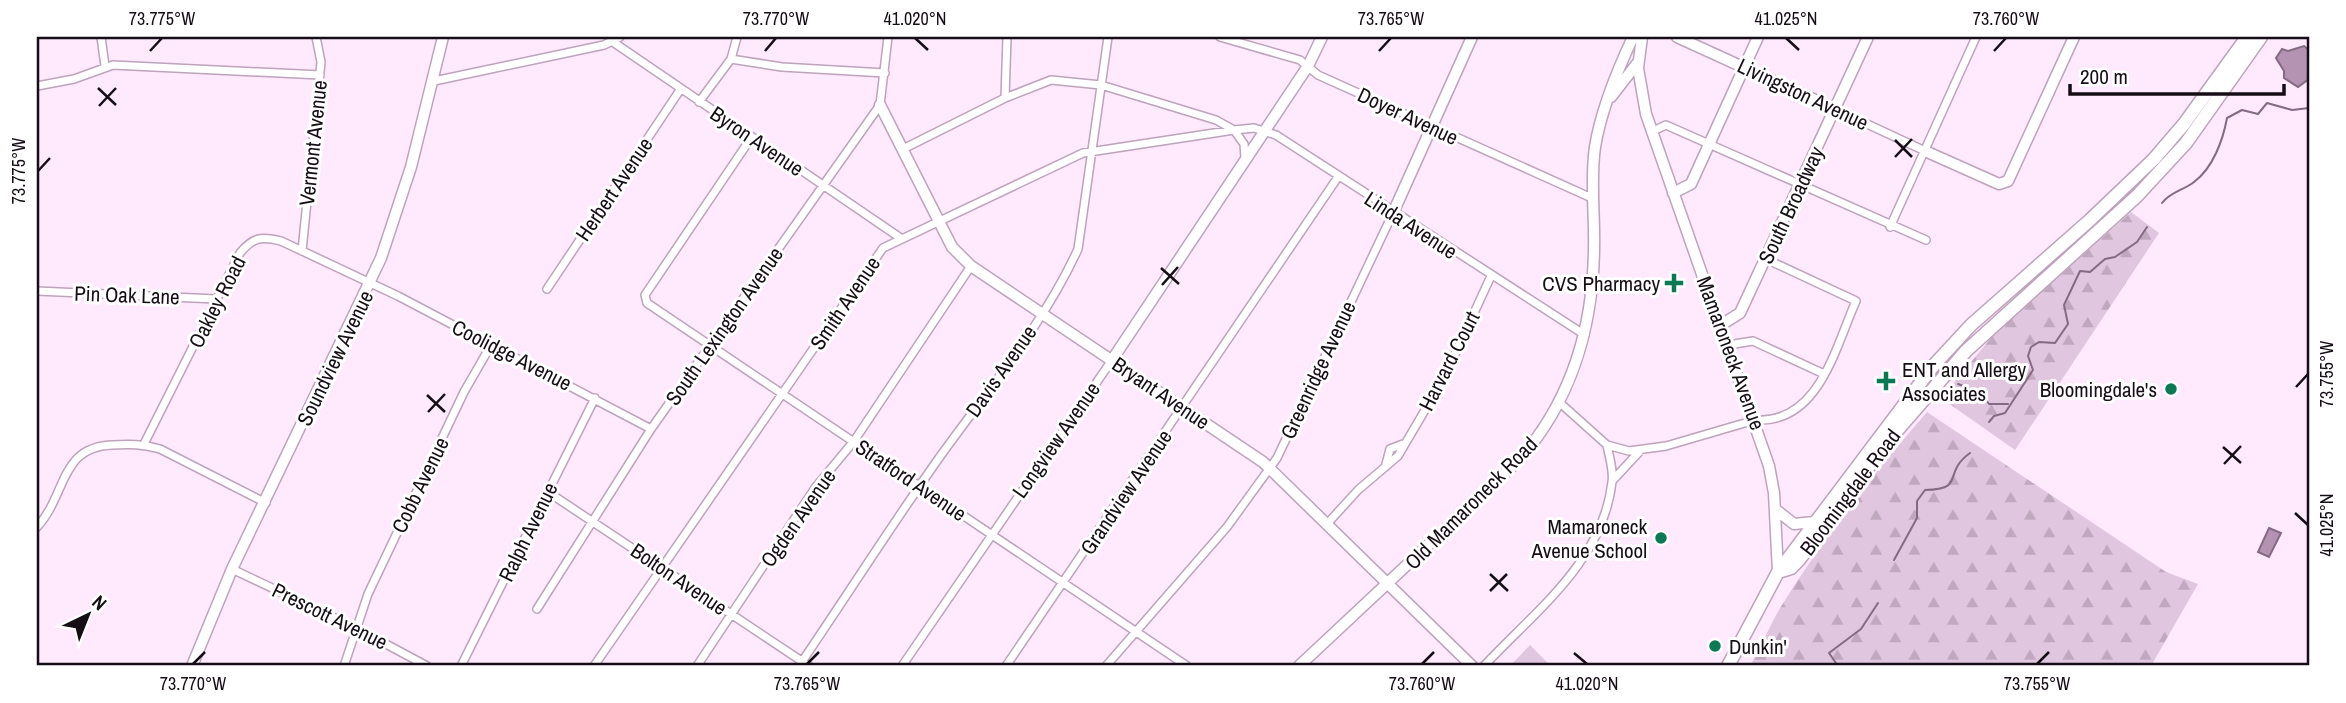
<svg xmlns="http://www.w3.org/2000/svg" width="2346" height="703" font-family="'Archivo Narrow',sans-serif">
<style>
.forest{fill:url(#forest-firs)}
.pitch{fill:#e1c6e0}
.water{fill:#b392b2;stroke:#846a83;stroke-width:2}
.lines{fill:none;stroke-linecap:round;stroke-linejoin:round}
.stream{stroke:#846a83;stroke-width:2}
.street-casing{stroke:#bda3bb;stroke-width:10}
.secondary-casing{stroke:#bda3bb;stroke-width:13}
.primary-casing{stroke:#bda3bb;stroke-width:15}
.street{stroke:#fff;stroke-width:7}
.secondary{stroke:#fff;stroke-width:10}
.primary{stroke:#fff;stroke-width:12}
.ticks{fill:none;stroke:#160e16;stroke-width:2.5}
.poi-dot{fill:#0b7954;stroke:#fff;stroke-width:2.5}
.labels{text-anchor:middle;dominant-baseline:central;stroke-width:6;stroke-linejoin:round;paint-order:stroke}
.street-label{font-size:21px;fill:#160e16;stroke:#fff}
.poi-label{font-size:21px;fill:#160e16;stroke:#fff;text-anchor:end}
.neatline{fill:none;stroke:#160e16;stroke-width:2.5}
.ticks-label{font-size:18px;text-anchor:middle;fill:#160e16}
</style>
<defs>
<pattern id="forest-firs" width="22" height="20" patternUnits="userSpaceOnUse" patternTransform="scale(1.75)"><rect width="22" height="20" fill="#e1c6e0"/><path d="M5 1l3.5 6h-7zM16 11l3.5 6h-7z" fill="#c0a9bf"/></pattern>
</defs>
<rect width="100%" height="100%" fill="#fee9fd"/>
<!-- forest -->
<path class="forest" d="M2131,212L2159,233L2015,450L1941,398L1996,332Z
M1927,412L2166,572L2198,584L2151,666H1750C1762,646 1770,624 1782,605C1825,536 1874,473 1927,412Z"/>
<!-- pitch -->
<path class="pitch" d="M1530,645L1551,666H1510Z"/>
<!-- water -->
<path class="water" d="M2304,46L2309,50V79L2298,87L2284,78V71L2276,58L2282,49L2288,51Z
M2269,528L2281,533L2269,557L2258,552Z"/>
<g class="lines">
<!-- stream -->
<path class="stream" d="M2162,203C2170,192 2184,190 2194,182C2213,168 2223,140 2227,118L2242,110L2258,114L2267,103L2292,110L2309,108
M1958,384L1980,392L1989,404H2008
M1989,422L1994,416L2005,413L2033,370L2028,356L2031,347L2039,342L2055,343L2068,324L2064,305L2080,271L2090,272L2105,259L2115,257L2137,242L2147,227
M1894,560L1917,518V501L1925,490C1967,489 1941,474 1970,453
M1838,666L1829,653L1861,629L1878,603"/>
<!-- street casing -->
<g class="street-casing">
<path id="street" d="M101,37L105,66
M1220,37L1300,60L1318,75L1594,199
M613,42L902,239
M731,59L782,67L885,73
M434,81L604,45L620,37
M37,86L74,79L113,65L320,75
M1005,98L1007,37
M699,102L731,59L737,37
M1835,109L1925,151
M1651,132L1666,125L1926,240
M751,138L645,295L647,303L1187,666
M903,149L1005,98L1051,80L1101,85L1216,120L1234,130L1254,128L1276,135L1585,335
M1890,227L1976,37
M302,251L321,62L316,37
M547,289L680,90
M37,291L216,299
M1728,345L1753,341L1824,374
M1559,402L1607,445L1629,451L1666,446L1755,420C1819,424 1835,348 1856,301L1766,259
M144,444L240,253C253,237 262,236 281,241L398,296L651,429
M1386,464L1390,449L1403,444
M1613,480L1639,452
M548,492L809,666
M1327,524L1358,490L1398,456L1445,376L1491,276
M37,527C67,495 59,447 112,445C130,444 143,444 160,449L266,503
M232,569L356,628L427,666
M537,609L651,429L880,105L888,37
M344,666L368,594L464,392L491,345
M461,666L595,398
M594,666L883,248L1083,153L1234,130L1244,144L1245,158
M697,666L815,488L854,441L971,266
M799,666C846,597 891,526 939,458C987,391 1044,324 1078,249L1108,37
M902,666L1112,360
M1006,666L1338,177
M1106,666L1227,527L1277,458L1393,213
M1484,666C1535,611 1603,562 1612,482C1614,471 1609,456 1607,445"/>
</g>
<!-- secondary casing -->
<g class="secondary-casing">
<path id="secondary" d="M1642,37L1638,68L1646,114L1769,466L1774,493L1778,572
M1677,37L1835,109
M1611,97L1639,61
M880,105L952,247L971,266L1263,462L1472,666
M1925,151L1999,184L2008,181L2074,37
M1673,193L1691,184L1758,37
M1393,213L1472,37
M1721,325L1740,313L1868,37
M1112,360L1308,66L1322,37
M1775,509L1794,524L1814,522
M192,666L232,569L381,258L411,167L443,37
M1299,666L1518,461C1571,402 1593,327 1594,249C1595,216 1590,180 1595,147C1601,110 1617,71 1633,37"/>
</g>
<!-- primary casing -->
<g class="primary-casing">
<path id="primary" d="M1778,572L1791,568L1799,560L1888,441L1966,351L2137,196L2186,143L2261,37
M1728,666L1778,572L1934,365L1971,325L2090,220L2154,159L2184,124L2247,37"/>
</g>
<!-- street -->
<use href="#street" class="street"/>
<!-- secondary -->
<use href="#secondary" class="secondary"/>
<!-- primary -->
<use href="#primary" class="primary"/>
</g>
<!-- ticks -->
<path class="ticks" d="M915,38L928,50M1786,38L1799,50M150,51L162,38M765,51L776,38M1379,51L1391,38M1994,51L2006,38M98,88L116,105M99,106L116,88M1895,140L1912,157M1895,157L1912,139M38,171L50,158M1161,268L1179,284M1162,285L1178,267M2296,387L2308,374M427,395L445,412M428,412L445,394M2223,447L2241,463M2224,464L2241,446M2295,513L2308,525M1490,574L1508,591M1490,591L1507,574M1574,653L1587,664M193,664L205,652M807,664L819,652M1422,664L1434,652M2037,664L2049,652"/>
<!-- markers -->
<g class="poi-dot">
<path d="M1670.5 272.5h7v7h7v7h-7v7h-7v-7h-7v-7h7z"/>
<path d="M1882.5 370.5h7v7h7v7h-7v7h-7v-7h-7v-7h7z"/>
<circle cx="2171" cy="389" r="7"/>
<circle cx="1661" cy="538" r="7"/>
<circle cx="1715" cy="646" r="7"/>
</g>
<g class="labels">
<!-- street labels -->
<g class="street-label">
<text transform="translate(1803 94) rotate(25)">Livingston Avenue</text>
<text transform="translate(1408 116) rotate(25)">Doyer Avenue</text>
<text transform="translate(757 141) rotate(34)">Byron Avenue</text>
<text transform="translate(313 143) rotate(-84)">Vermont Avenue</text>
<text transform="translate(614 189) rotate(-56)">Herbert Avenue</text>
<text transform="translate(1791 205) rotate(-65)">South Broadway</text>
<text transform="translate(1411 225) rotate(33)">Linda Avenue</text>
<text transform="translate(127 295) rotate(2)">Pin Oak Lane</text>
<text transform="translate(217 302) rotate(-63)">Oakley Road</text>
<text transform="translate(845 303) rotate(-56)">Smith Avenue</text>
<text transform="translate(724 326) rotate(-55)">South Lexington Avenue</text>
<text transform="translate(1731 353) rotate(70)">Mamaroneck Avenue</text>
<text transform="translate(512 355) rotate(27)">Coolidge Avenue</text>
<text transform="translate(335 358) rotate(-64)">Soundview Avenue</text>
<text transform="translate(1449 361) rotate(-63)">Harvard Court</text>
<text transform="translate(1318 370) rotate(-65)">Greenridge Avenue</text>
<text transform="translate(1001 371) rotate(-55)">Davis Avenue</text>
<text transform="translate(1161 393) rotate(34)">Bryant Avenue</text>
<text transform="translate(1056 440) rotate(-55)">Longview Avenue</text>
<text transform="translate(911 480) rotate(34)">Stratford Avenue</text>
<text transform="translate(420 485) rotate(-64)">Cobb Avenue</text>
<text transform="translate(1126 492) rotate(-56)">Grandview Avenue</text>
<text transform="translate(1850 492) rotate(-53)">Bloomingdale Road</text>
<text transform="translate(1471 503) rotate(-45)">Old Mamaroneck Road</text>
<text transform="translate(798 518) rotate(-55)">Ogden Avenue</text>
<text transform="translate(528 532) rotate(-64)">Ralph Avenue</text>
<text transform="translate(679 579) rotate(34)">Bolton Avenue</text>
<text transform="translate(330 616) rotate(26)">Prescott Avenue</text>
</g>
<!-- poi labels -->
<g class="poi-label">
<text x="1660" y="283">CVS Pharmacy</text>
<text x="1902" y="369" text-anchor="start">ENT and Allergy<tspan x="1902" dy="24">Associates</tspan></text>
<text x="2157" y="389">Bloomingdale's</text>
<text x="1647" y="526">Mamaroneck<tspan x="1647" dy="24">Avenue School</tspan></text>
<text x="1729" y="646" text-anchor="start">Dunkin'</text>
</g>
</g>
<!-- border -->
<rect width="2346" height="703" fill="none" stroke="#ffffff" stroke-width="77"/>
<!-- north arrow -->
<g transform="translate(88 615) rotate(43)" stroke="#ffffff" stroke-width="5" paint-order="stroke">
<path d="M0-5L12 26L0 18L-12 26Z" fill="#160e16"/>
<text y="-10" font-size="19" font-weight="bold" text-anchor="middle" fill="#160e16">N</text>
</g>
<!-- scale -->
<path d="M2070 84v10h214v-10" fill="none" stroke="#160e16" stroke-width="3.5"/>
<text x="2080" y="84" font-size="21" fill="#160e16" stroke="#ffffff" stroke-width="5" paint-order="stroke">200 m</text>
<rect x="38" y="38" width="2270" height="626" class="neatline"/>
<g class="ticks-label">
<text x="162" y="25">73.775°W</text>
<text x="776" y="25">73.770°W</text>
<text x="915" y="25">41.020°N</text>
<text x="1391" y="25">73.765°W</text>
<text x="1786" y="25">41.025°N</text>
<text x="2006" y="25">73.760°W</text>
<text transform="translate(19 171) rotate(-90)" y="6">73.775°W</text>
<text transform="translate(2327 374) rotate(-90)" y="6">73.755°W</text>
<text transform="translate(2327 525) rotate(-90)" y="6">41.025°N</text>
<text x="193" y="690">73.770°W</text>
<text x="807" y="690">73.765°W</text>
<text x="1422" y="690">73.760°W</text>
<text x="1587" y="690">41.020°N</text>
<text x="2037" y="690">73.755°W</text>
</g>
</svg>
